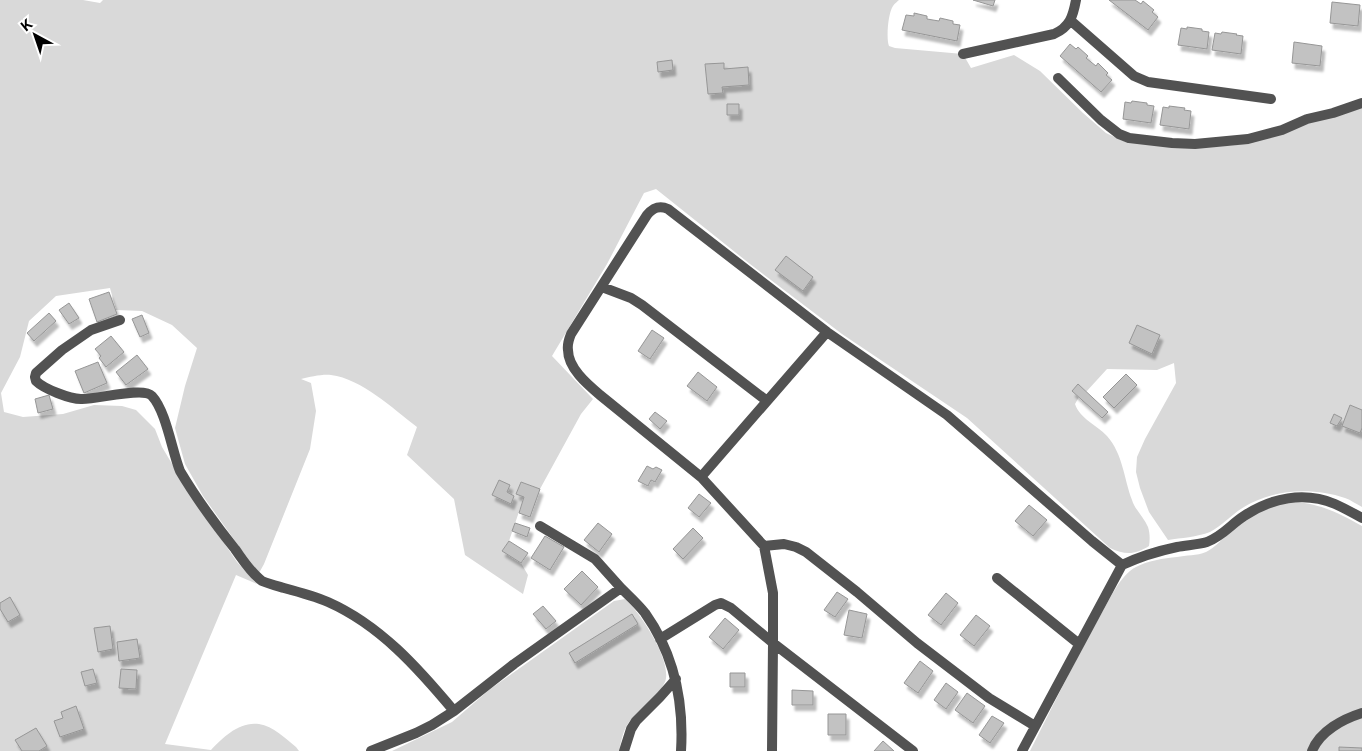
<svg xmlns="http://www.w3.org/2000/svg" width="1362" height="751" font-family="Inter,sans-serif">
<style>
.green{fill:#d9d9d9}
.building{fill:#c2c2c2;stroke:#969696;filter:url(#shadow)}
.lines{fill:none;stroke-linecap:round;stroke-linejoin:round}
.minor{stroke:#525252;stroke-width:10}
</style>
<defs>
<filter id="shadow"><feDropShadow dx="3" dy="5.5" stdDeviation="1" flood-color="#0004"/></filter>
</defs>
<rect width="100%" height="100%" fill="#fff"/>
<!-- green -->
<path class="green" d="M0,0H83L100,3L103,0H899C897,2 895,3 893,6C888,13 886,39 889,46L895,48L963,54L971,68L1014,55L1040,71L1083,113L1106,133L1123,141L1176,148L1237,145L1278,135L1304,123L1362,106V507C1356,504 1351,500 1345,498C1313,487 1273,489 1244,507C1232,514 1222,526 1210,532C1197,537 1181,538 1168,540L1149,512L1140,488L1136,472L1137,457L1145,439L1176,383L1174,363L1157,370L1107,369L1086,392L1078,385L1072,391L1079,397L1075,404C1080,419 1097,425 1107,436C1123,454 1124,479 1132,500C1135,510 1144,517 1148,527C1150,533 1150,540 1149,546C1135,555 1125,555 1110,548L967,418L842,334L750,264L656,189L644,193L607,264L552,356L593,399L581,414L540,489L521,482L516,494L524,497L509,541L502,551L521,563L528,575L523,594L465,555L454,499L407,455L417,427C392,408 362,379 331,375C322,374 310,377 301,379L311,383L316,411L310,449L264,564L259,573L243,552L203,496L185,464L175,428L185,386L197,348L172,325L142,311L116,310L110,288L56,296L29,321L20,357L1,393L4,412L23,417L63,414L94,405L122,406L136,410L155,429L162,447L187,489L237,562L257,584L236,575L165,744L211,750C223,737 240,721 259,724C273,726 286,739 296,747L299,751H0Z
M1294,502C1322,504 1338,513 1362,526V751H1030C1053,706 1075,660 1100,616C1110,600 1119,576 1136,567C1147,561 1164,558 1177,557C1186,555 1197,556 1206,552C1216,547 1222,539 1230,532C1253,513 1264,506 1294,502Z
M625,599C640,612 673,662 665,682C657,699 639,708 629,722C623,730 621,742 619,751H392L452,722L489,690L614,601Z"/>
<!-- building -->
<path class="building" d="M973,0H995L993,6Z
M1109,0H1135L1141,4L1143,1L1154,10L1152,12L1158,17L1148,30Z
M1332,2L1360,5L1358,26L1330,23Z
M914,13L927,16V19L939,21L940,18L953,21V24L960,25L957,41L902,30L906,15L914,16Z
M1187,27L1202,29V31L1209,32L1207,49L1178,45L1181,28L1187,29Z
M1222,32L1237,34L1236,35L1243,36L1241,54L1212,50L1215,33L1221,34Z
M1294,42L1322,46L1320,66L1292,63Z
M1070,44L1076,49L1078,47L1088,56L1086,58L1096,66L1098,63L1108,73L1106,75L1112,80L1101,92L1060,56Z
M672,60L673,70L658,72L657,62Z
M724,63V69L748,67L749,85L722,87L723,93L708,94L705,64Z
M1132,101L1147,103V105L1154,106L1151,123L1123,119L1125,102L1131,103Z
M727,104H739V115H727Z
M1169,106L1185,108L1184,110L1191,111L1189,129L1160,125L1163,107L1169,108Z
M786,256L813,277L803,291L775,270Z
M109,292L117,314L97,322L89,299Z
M69,303L79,318L69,324L59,310Z
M49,313L56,321L34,341L27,333Z
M142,315L149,333L140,337L132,319Z
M1137,325L1160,335L1152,354L1129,343Z
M652,330L664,338L650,359L638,351Z
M111,336L124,352L106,367L99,358L101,356L95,349Z
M137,355L148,369L126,385L116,372Z
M98,362L107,383L84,393L75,371Z
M698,372L717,387L707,401L687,386Z
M1126,374L1137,385L1114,408L1103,397Z
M1078,384L1108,412L1102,418L1072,391Z
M49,395L53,409L38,413L35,399Z
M1350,405L1362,410V428L1360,433L1342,426Z
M655,412L667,421L660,429L649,419Z
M1334,414L1342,418L1337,426L1330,423Z
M647,466L653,469L656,467L662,470L655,482L651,480L648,486L638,481Z
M499,480L510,485L507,492L514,496L511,504L492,495Z
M521,482L540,489L530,517L519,513L524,497L516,494Z
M699,494L711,503L699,517L688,508Z
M1029,505L1047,520L1033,536L1015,521Z
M515,523L530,528L527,537L512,531Z
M598,523L612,534L599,552L584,540Z
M693,528L703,538L683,559L673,549Z
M545,536L564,547L550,570L531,558Z
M509,541L528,553L521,563L502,551Z
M582,571L598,587L581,605L564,589Z
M837,592L848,599L835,617L824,610Z
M946,593L958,603L941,625L928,615Z
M10,597L20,615L8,622L0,609V603Z
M543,606L556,621L546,629L533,614Z
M849,610L867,614L862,638L844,635Z
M632,614L638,624L575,663L569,653Z
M976,615L990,626L974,646L960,635Z
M725,618L739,630L723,649L709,637Z
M110,626L113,649L98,652L94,628Z
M137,639L140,658L119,661L117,642Z
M920,661L933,671L918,693L904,683Z
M93,669L97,683L85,686L81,672Z
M121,669L137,670L136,689L119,688Z
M730,673H745V687H730Z
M946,683L958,692L946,709L934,700Z
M792,690L813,691V705H792Z
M967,693L985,706L973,723L955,710Z
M76,706L84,729L60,737L54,721L63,718L61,712Z
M828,714H846V735H828Z
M992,716L1004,723L990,743L979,735Z
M36,728L47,746L39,751H22L15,740Z
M883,741L894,751H874Z
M1339,747L1362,748V751H1339Z"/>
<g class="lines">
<!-- minor -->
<path class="minor" d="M1070,20L1134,76L1148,82L1271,99
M963,54L1054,34C1070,27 1073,16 1076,0
M1058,78L1101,120L1119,134L1129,138L1172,143L1195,144L1248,139L1282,130L1307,119L1333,113L1362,103
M602,287L631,298L642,305L767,401
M120,320L91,330L62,350L36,373L35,377L36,381C44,389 70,399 81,399C96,400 143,386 152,396C166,411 172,451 180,471C196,498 215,524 235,549C243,560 251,573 262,581C269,584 277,586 284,588C299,592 314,596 328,602C380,625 418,668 454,711
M701,477L827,332
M540,526L595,559L621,588
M764,546L701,477L600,395C587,384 568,368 568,350C567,344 569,339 571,334L647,215C653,208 659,205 668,209L827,332L947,415L1092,541L1122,565
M997,578L1079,644
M660,639L715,605L721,603L731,608L773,643V593L764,546L784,544L796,547L806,552L857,592L917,643L989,698L1035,726
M773,643L913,751
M371,751L416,733L432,725L454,711L514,664L621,588C629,596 638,604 645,613C674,654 684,701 681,751
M624,751L631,729L636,721L660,697L676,679
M772,751L773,643
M1022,751L1122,565C1139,557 1158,551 1177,547C1186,545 1197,545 1207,542C1224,535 1230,525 1244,516C1271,498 1304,491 1335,504C1344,508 1353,513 1362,518
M1312,751C1320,731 1343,719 1362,713"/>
</g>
<!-- north arrow -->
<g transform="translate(35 35) rotate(320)" stroke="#ffffff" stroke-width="4" paint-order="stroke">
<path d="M0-4L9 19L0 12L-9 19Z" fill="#000000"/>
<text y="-8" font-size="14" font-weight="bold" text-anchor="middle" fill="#000000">K</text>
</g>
</svg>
